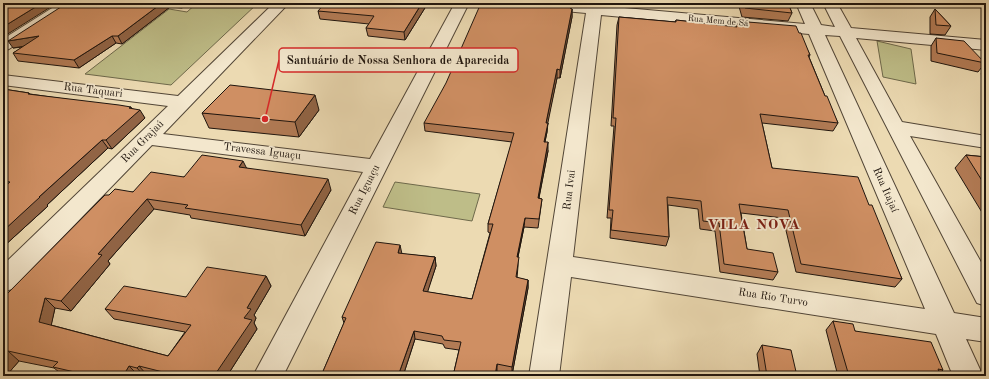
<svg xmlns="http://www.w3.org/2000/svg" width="989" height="379" font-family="'Old Standard TT',serif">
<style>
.green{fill:#bebd88;stroke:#6e694b}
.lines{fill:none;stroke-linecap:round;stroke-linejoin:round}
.minor-casing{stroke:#524637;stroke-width:2}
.minor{fill:#f3e7cd;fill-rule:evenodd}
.wall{fill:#b27b55;stroke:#1f150e}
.shaded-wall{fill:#916445;stroke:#1f150e}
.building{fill:#cf8f63;stroke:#1f150e}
.labels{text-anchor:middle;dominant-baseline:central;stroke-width:3.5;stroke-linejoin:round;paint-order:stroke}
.far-street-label{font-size:9px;fill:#1f150e;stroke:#f3e7cd}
.street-label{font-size:11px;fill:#1f150e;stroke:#f3e7cd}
.district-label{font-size:15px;font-weight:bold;letter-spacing:1px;fill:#7a1f14;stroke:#f3e7cd}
.leader{fill:none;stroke:#d62828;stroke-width:1.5}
.callout-dot{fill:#d62828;stroke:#f3e7cd;stroke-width:1.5}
.callout{fill:#f3e7cd;stroke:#d62828;stroke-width:1.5}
.callout-label{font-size:12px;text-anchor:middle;font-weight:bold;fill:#1f150e}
</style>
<rect width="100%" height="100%" fill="#ecdab2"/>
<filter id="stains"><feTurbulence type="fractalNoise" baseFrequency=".005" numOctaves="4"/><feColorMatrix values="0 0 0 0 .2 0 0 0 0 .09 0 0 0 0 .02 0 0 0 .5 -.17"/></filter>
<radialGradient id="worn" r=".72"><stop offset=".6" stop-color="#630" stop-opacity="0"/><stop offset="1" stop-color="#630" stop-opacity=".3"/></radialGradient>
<!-- green -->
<path class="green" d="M197,3H258L171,85L85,74L169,9L187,12Z
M877,41L911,49L916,84L883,77Z
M395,182L480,194L472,221L383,207Z"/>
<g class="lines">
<!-- minor casing -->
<g class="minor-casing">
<path id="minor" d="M60,3H77L75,6L9,49L3,51V39Z
M274,3H289L163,134L370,159L455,3H469L283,376H253L363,172L152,145L12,289L3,292V265L168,106L3,85V75L178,96Z
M514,3H570L588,5V3H602V6L805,24L796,3H810L821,25L835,27L823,3H837L851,28L986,40V50L856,38L902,122L986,136V148L910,136L986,271V306L977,303L840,36L825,35L954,313L986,318V342L966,339L983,376H953L936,334L571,277L559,376H529L586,13L521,7L516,6ZM601,15L809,34L925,309L573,257Z"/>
</g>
<!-- minor -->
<use href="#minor" class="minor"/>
</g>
<!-- wall -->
<path class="wall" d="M67,3H188L182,8L170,7L122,44L116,43L79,68L18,61L13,53L23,47L13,48Z
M428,3L405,40L368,36L366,28L369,24L320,19L318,11Z
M738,3H788L792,13L788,21L742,17Z
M528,7L572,9V17L560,78H557L547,123V132L545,142L548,151L539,198L542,199L538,228L524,227L518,257V266L517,278L528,280V288L512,375L497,372L496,376H453L459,350L445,348L443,344L415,339L403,376H321L344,323L342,317L402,254L435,257L436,266L427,292L472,299L490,233L488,232V224L512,142L425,131L424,123Z
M935,9L951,26L945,35L930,34V17Z
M619,17L675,22L676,20L735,27L736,24L747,25L748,22L799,33L810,55L809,57L825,96L838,123L833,131L762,123L772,168L869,205L902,279L895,287L796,272L783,218L741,213L747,249L778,272L773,280L720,272L715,231L700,229L698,209L668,205L669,237L666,246L610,238L611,218H607L614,126H611L617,25Z
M936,38L985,63L978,72L931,61V46Z
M986,67V80L981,74Z
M3,89L29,93L30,94L133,109L145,118L112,149L108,148L47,205L48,206L3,247Z
M319,110L299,137L209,128L202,113Z
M966,155L986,157V219L955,168Z
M246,168L331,190L305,236L191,218L190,215L154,209L108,261L110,264L71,311L55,308L51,325L168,356L185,332L114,319L105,309L186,297L266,276L271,286L254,315L256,318L254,323L257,329L227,376H151L147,375V376L138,375V376H64L54,368L19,361L6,376H3V298L109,195L133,192L184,177Z
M833,321L855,331L943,370L940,373L941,376H838L826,330Z
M762,345L797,376H760L757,354Z"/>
<!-- shaded-wall -->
<path class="shaded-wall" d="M42,3H57L3,37V27Z
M162,3H168L170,7L122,44L118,36Z
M180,3H188L182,8Z
M422,3H428L405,40L404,32Z
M572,9V17L560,78V70Z
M39,36L44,43L13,48L8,41Z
M112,36L116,43L79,68L74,60Z
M557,69V78L546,132V123Z
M315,95L319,110L299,137L295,122Z
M131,107L135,114L140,110L145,118L112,149L106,140L129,108Z
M548,123L547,132L543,150L544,142Z
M102,140L108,148L47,205L48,206L3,247V231L39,197Z
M548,142V151L537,207L538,198Z
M243,161L248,171L239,167Z
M328,179L331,190L305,236L301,225Z
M147,199L154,209L108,261L110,264L71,311L61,301L98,254Z
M525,218L524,227L516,266L517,257Z
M400,245L402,254L398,253Z
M435,257L436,266L425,300L423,291Z
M266,276L271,286L254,315L256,318L254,323L257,329L227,376H214L244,318L247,308Z
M528,280V288L512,375V367Z
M45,298L55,308L50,331L39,322Z
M414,331L415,339L403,376H398Z
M8,351L19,361L6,376H3V356Z
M497,364V372L496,376H495Z
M129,366L138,375V376H123Z
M139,366L147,375V376H144L137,368Z"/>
<!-- building -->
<path class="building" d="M3,3H42L3,27Z
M67,3H162L118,36H112L74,60L13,53L39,36L8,41Z
M325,3H422L404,32L366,28L374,16L318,11Z
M481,3L528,7L529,3H547L570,5V8L572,9L560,70L557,69L546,123H548L544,142H548L538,198L542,199L539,219L525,218L517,257H519L516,277L528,280L512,367L497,364L495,376H453L461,342L444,340L442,336L414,331L398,376H321L346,318L342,317L376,242L400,245L398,253L435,257L423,291L472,299L493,224H488L514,133L424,123L446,83Z
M743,3H788L792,13L745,8Z
M935,9L951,26L936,25Z
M619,17L676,22V20L737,27L736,24L749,25L748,22L796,26L799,33H801L810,55H808L825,96H827L838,123L760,114L772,168L858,177L869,205H872L902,279L801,264L788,210L739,204L747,249L773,253L778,272L724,264L719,223L703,221L701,201L667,197L669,237L611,230L613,210H609L616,118H613Z
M936,38L964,41L985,63L937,53Z
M230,85L315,95L295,122L202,113Z
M3,89L29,93L28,94L119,105L131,107L129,108L140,110L106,140H102L39,197H40L3,231V188L10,182L3,181Z
M202,155L243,161L239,167L328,179L301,225L185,208L188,205L147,199L98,254L102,255L61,301L45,298L39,322L168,356L191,325L105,309L124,286L186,297L207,267L266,276L247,308L251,309L244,318L252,320L214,376H179L139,366L137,368L129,366L123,376H92L53,367L58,362L8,351L3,356V298L105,195H109L115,189L133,192L151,172L184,177Z
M966,155L986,157V187Z
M833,321L853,324L855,331L931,342L943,370L938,369L941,376H849Z
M762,345L791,350L797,376H767Z"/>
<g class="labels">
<!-- far-street labels -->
<g class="far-street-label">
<text transform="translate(718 21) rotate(5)">Rua Mem de Sá</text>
</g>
<!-- street labels -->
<g class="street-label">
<text transform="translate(93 91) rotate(7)">Rua Taquari</text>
<text transform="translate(143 142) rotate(-45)">Rua Grajaú</text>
<text transform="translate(262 152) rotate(7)">Travessa Iguaçu</text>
<text transform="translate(365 190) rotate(-63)">Rua Iguaçu</text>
<text transform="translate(570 190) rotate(-83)">Rua Ivai</text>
<text transform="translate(885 190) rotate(66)">Rua Itajaí</text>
<text transform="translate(773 298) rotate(9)">Rua Rio Turvo</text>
</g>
<!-- district labels -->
<g class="district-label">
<text x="754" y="225">VILA NOVA</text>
</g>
</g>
<!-- callouts -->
<path class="leader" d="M265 119L279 60"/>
<circle class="callout-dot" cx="265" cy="119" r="4"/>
<rect class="callout" x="279" y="48" width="239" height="24" rx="4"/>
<g class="callout-label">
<text x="398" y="64">Santuário de Nossa Senhora de Aparecida</text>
</g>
<!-- margin -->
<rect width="989" height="379" fill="none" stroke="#ecdab2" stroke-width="16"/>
<rect x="4" y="4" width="981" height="371" fill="none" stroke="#1f150e" stroke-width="2"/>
<rect x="8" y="8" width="973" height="363" fill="none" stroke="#1f150e"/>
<rect width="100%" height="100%" filter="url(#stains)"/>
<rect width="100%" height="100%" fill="url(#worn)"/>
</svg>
